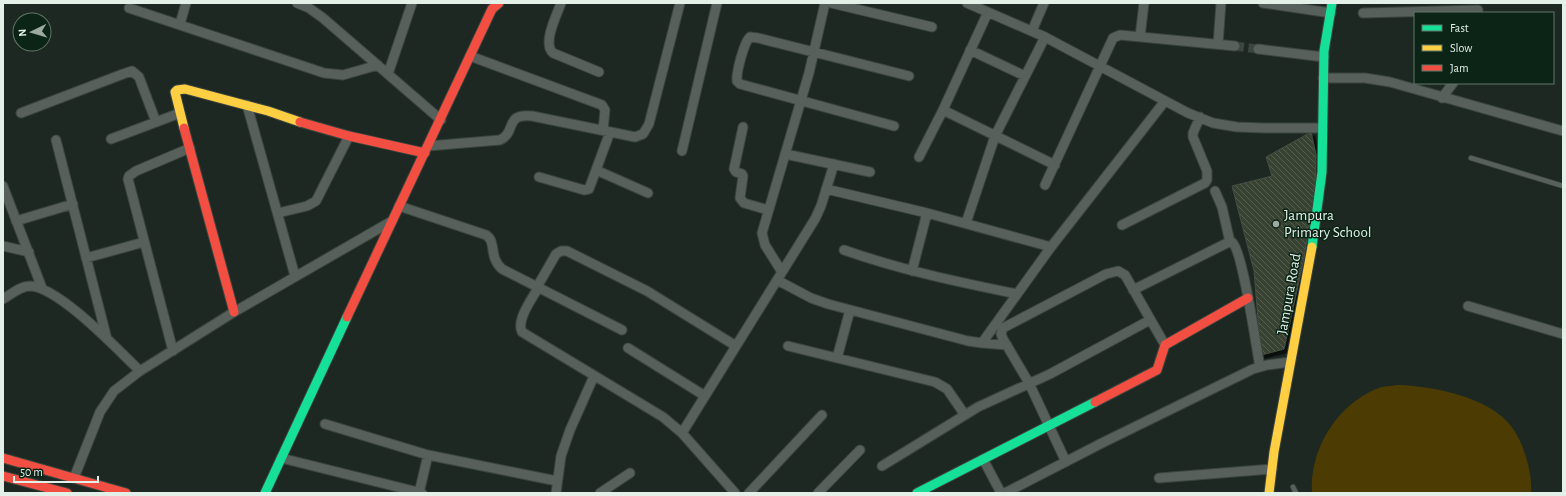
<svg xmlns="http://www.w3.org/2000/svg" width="1566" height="496" font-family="'Alegreya Sans',sans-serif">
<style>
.park{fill:#4c3c04}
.building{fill:url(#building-back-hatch);stroke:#464d44;filter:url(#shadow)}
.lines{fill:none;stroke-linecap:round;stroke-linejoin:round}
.street-tunnel{stroke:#3a463f;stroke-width:9;stroke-dasharray:9 4.5;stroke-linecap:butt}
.lane-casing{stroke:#3b453e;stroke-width:6}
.street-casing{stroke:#3b453e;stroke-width:11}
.fast-casing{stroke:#3b453e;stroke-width:11}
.slow-casing{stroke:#3b453e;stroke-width:11}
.jam-casing{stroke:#3b453e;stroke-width:11}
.lane{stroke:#57605a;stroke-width:4.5}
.street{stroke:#57605a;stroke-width:9}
.fast{stroke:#16e098;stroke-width:9}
.slow{stroke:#ffcf43;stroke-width:9}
.jam{stroke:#f24e42;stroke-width:9}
.poi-dot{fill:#9daaa2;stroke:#0c2416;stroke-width:1.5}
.labels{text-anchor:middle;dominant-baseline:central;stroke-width:3;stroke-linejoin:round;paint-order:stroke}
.poi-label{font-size:15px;fill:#e2f0e7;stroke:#0c2416;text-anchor:start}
.street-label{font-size:15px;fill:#e2f0e7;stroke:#0c2416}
</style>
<defs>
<pattern id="building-back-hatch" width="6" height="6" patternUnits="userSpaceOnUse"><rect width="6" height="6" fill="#394231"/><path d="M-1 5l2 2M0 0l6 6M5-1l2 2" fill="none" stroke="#555e4f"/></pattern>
<filter id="shadow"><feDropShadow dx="3.5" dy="3.5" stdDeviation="0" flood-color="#0009"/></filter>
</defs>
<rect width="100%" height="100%" fill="#1c2821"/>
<!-- park -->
<path class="park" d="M1398,385C1432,386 1489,397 1511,426C1517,434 1522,444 1525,454C1529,466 1532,480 1531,493H1312C1309,450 1337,405 1376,389C1383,386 1391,386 1398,385Z"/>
<!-- building -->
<path class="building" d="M1311,132L1316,155L1315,189L1304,258L1284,349L1261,355L1254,271L1232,186L1272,176L1266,157Z"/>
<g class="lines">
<!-- street-tunnel -->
<path class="street-tunnel" d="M1235,46L1258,49"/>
<!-- lane casing -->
<g class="lane-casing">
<path id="lane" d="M1471,158L1563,186
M1293,487L1296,493"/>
</g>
<!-- street casing -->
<g class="street-casing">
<path id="street" d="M297,3L309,8L323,18L441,120
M561,3C557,15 542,43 553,53L599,72
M831,3L932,27
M967,3L1045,37L1188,113L1213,123L1237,127L1264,128H1322
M1263,3L1331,13
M129,8L324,73L343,75L378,65
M1363,13L1478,10
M180,24L186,3
M1032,31L1044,3
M1140,37L1144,3
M1218,44L1221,3
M1258,49L1324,57
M970,50L1025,76
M470,56L602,105L605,110L603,130
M388,74L412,3
M1323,78H1365L1390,82L1563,131
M1442,98L1453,83
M247,105L295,276
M943,110L1055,165
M21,113L123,74L132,71L139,77L156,122
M894,126L740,84L737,81C736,73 744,42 750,37L758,38L909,76
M743,127L734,169L736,172L742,174L743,176L740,198L744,203L768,210
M111,139L180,113
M56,140L107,339
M428,146L500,140C517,132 504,113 532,116L635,137L643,134L649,124L680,3
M682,151L717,3
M785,154L870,172
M919,157L943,110L988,12
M596,170L648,193
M539,177L584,190L589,189L610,132
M1045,185L1113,38L1120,35L1235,46
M3,186L42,288
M826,189L927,213L1051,247
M1215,191L1222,207L1230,242
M399,206L486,235C497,242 488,256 502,269L622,330
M278,213L307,206L316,201L349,136
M16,221L73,204
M966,223L995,136L1045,37
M1122,225L1205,183L1207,180V171L1193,137V133L1200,117
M3,246L29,252
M844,250C901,270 958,282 1017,294
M86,258L144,242
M912,271L927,213
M782,272L765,245L762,233L809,73L825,3
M777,280L811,298L828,304L968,341L982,343L1007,345
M537,287L556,254L561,251H567L647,291L736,346
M538,288C532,299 516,320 522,332L663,417L682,433L735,493
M1133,290L1227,243L1232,242C1243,251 1256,347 1260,367
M3,299C12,294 20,286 30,286C59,287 118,350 140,371
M1468,306L1563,334
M982,343L1051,247L1165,101
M788,346L935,382L947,389L965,415
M628,348L705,396
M173,351L128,179L129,176L136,171L190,148
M837,358L850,310
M325,424L428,455L557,481
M682,433L815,219L821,206L834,164
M281,458L422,493
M983,459L1001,493
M1066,462L1029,383L1003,339L1001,334L1003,328L1106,274L1118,271L1125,275L1165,345
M882,466L978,407L1050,374L1150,320
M74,478L100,412L114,391L140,371L234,312L392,221
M1159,478L1272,469
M419,493L428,455
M556,493L561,456L570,430L594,376
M600,493L630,473
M749,493L822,415
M818,493L860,450
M1005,493L1102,443L1253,369L1267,365L1290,362"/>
</g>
<!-- fast casing -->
<g class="fast-casing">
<path id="fast" d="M1312,247L1322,172L1324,51L1332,3
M265,493L347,317
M917,493L1095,402"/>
</g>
<!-- slow casing -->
<g class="slow-casing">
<path id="slow" d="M184,128L175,92L177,90L185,89L268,111L300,122
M1269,493L1274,452L1312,247"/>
</g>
<!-- jam casing -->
<g class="jam-casing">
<path id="jam" d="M300,122L349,136L425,153
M184,128L234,312
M347,317L492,9L499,3
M1095,402L1157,370L1165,345L1248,298
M3,458L126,493
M3,476L67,493"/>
</g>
<!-- lane -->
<use href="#lane" class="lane"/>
<!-- street -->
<use href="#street" class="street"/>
<!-- fast -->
<use href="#fast" class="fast"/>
<!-- slow -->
<use href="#slow" class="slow"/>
<!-- jam -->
<use href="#jam" class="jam"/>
</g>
<!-- markers -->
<circle class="poi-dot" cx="1276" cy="224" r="4"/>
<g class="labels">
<!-- poi labels -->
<g class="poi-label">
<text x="1284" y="215">Jampura<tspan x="1284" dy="17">Primary School</tspan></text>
</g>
<!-- street labels -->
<g class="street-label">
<text transform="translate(1289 294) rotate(-80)">Jampura Road</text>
</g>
</g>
<!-- border -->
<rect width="1566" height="496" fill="none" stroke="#e2f0e7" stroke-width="8"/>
<!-- legend -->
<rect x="1414" y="12" width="140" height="72" fill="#0c2416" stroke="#62766a"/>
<rect x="1422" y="25" width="20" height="6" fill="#16e098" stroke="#62766a"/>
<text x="1450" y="32" font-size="12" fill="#e2f0e7">Fast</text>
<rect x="1422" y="45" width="20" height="6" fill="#ffcf43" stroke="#62766a"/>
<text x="1450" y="52" font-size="12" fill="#e2f0e7">Slow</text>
<rect x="1422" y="65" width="20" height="6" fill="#f24e42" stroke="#62766a"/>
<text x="1450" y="72" font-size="12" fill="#e2f0e7">Jam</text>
<!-- north arrow -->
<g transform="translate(32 32) rotate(265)"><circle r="19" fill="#0c2416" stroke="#62766a"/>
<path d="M0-3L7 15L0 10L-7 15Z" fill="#9daaa2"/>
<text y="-6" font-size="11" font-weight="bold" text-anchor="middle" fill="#e2f0e7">N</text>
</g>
<!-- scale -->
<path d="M14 476v6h84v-6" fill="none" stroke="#e2f0e7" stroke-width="2"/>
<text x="20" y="476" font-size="12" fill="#e2f0e7" stroke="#0c2416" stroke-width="3" paint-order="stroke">50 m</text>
</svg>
